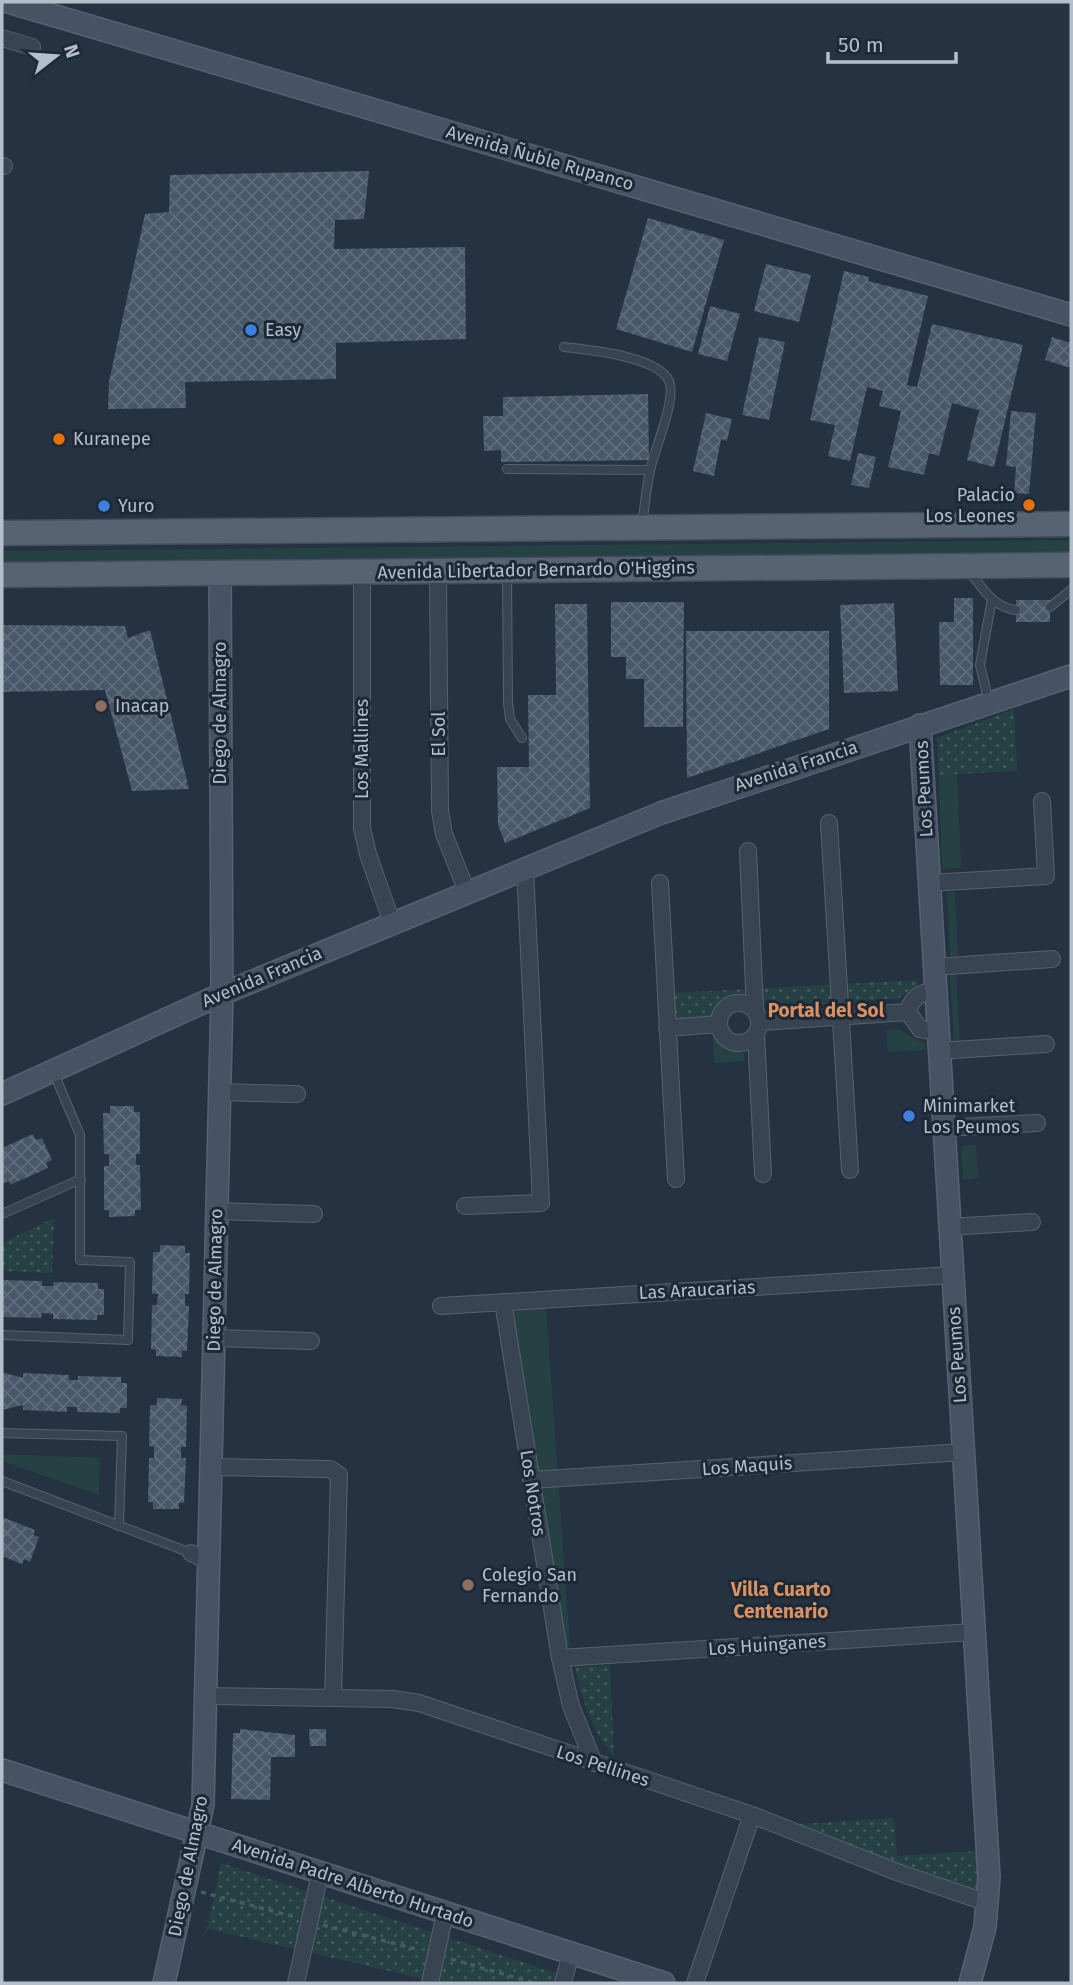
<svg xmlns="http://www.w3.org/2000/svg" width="1073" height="1985" font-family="'Fira Sans',sans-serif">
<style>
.green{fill:#264143}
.park{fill:url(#park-dots)}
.building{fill:url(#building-cross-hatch)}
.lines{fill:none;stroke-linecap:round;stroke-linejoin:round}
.lane-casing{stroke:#56626f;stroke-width:10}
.street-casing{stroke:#56626f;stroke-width:18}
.secondary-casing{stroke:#56626f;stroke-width:24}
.primary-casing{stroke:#424d5b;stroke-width:27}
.path{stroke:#445e60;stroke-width:3.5;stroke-dasharray:5 5;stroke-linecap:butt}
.lane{stroke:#384452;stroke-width:8}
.street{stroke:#384452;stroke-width:16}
.secondary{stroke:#465365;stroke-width:21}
.primary{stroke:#566372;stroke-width:24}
.shop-dot{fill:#3f7fe0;stroke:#1d2937;stroke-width:2.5}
.food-dot{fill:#e8710a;stroke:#1d2937;stroke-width:2.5}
.education-dot{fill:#8d6e63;stroke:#1d2937;stroke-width:2.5}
.labels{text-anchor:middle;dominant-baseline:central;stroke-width:6;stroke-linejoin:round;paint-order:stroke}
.street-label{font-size:18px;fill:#b5bfcc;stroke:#1d2937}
.poi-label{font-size:18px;fill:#b5bfcc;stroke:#1d2937;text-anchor:start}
.neighbourhood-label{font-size:19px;font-weight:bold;fill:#dc9160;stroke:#1d2937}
</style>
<defs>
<pattern id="park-dots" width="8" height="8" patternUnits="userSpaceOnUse" patternTransform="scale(1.75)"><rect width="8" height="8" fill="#264143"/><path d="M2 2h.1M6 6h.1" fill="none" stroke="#435b5d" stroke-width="1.8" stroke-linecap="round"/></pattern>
<pattern id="building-cross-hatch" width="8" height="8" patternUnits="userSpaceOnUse" patternTransform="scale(1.75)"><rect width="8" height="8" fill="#485769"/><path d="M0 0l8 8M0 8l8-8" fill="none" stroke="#606d7d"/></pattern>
</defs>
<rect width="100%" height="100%" fill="#243242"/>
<!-- green -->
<path class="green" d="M1071,540V556L2,568V551Z
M957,774L961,868L942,869L939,775Z
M947,892H955L958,956H950Z
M956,973L960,1043H954L950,974Z
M899,1029L926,1045L927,1050L888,1052L886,1030Z
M713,1036H716L729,1050L744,1053L745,1061L714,1063Z
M976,1145L978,1178L963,1180L961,1146Z
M546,1308L570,1646H566L510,1311Z
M2,1454L100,1458L99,1495L2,1461Z"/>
<!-- park -->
<path class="park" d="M1014,709L1017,771L939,775L937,738Z
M917,980L918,985L899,998L773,1008C758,997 746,996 727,998L709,1019L674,1021L672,993Z
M54,1218L52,1273L2,1271V1243Z
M610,1665L614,1756C591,1730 582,1700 575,1667Z
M894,1818L897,1856L978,1851L981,1893L784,1825Z
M221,1863L559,1974L557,1983H441L207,1929Z"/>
<!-- building -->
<path class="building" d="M369,171L364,219L335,220L334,249L465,247L466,339L336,343V379L185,382L186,408L108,409L109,382L145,214L169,212L170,175Z
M648,218L724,240L692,352L616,329Z
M766,264L811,275L799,322L754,311Z
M844,271L869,277L868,281L928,296L907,385L917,387L932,324L1023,345L994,467L967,460L979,410L952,403L939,456L929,453L924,475L888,467L901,411L879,406L883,391L867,387L850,461L828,456L835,425L810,420Z
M710,306L740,314L727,361L698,354Z
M759,337L785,342L769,420L742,415Z
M1052,337L1071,343V368L1045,360Z
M648,394L649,460L501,462V450L484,451L483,416H503V397Z
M1011,411L1036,413L1029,494L1014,493L1016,467L1006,466Z
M706,413L732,419L727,441L721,439L714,476L693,471Z
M858,453L876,457L869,488L851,485Z
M954,598H973V685H940L939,622H954Z
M1016,600H1050V622H1016Z
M611,602H684L683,727H644V679H626V657H611Z
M894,603L898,691L844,693L840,605Z
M555,604H587L590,808L505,843L498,825L497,767H529L528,695H556Z
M2,625L125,626L128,638L150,630L189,789L132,791L105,690L2,692Z
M686,631H829V729L687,778Z
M110,1106H134V1112H140V1154H136V1165H140L141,1210H135V1216L109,1217V1210H104V1166H109V1154H104L103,1113H110Z
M33,1134L36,1140L42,1138L52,1160L46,1163L48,1168L10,1185L9,1181L2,1184V1148Z
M160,1245L185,1246V1253H190L189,1294H185V1306H189L187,1351H182V1357L156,1356V1350L151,1349L152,1305H157L158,1294H152L153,1252H160Z
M2,1280L42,1281V1286H54L53,1282L98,1283V1289H104V1315H97V1320L53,1319V1314L42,1313L41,1318L2,1317Z
M2,1372L23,1378V1373L69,1375V1380H78V1376L121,1377V1383H127V1408H120V1413L77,1412V1407H67V1412L23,1410V1405L2,1410Z
M157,1398L182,1399L181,1405L187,1406L186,1447H181V1458H186L184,1503H179V1509H153V1502H148L149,1458H154V1447L149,1446L150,1405H157Z
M2,1517L35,1530L33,1535L39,1537L30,1562L24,1559L22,1564L2,1556Z
M240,1729L295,1735V1757H271L270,1800L231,1799L233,1733H240Z
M309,1729H326V1746H310Z"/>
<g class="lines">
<!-- lane casing -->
<g class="lane-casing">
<path id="lane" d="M564,347C588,350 658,356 669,381C677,399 654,450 650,471C646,488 645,507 642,524
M507,469L650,470
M969,571C982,587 993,608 1016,610
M507,573L508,703L510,719L522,738
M1050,607L1071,590
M989,702L980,665L992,599
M2,1214L81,1179
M2,1335L128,1340L130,1262L80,1260V1135L53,1071
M2,1433L122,1436L119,1526
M2,1481L191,1553"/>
</g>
<!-- street casing -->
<g class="street-casing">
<path id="street" d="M2,38L32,47
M2,166H4
M362,571V828L368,854L392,923
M438,571L440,811L444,834L467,892
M829,823L850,1170
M748,851L755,1010
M660,883L676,1179
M929,883L1046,876L1042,801
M934,967L1052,959
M936,991C921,991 911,998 908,1012L920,1029L938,1032
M719 1023a20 20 0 1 1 40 0a20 20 0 1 1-40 0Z
M760,1022L908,1012
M667,1028L719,1024
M756,1035L763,1174
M939,1051L1046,1044
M219,1092L297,1094
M943,1128L1037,1123
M465,1206L541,1203L525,868
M217,1211L314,1214
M949,1227L1032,1222
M503,1302L560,1658L571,1706L594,1763
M441,1306L952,1275
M214,1338L311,1341
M211,1467L330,1469L339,1475L333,1698
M531,1480L963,1452
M191,1553L209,1561
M560,1658L974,1632
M205,1696L393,1699L419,1703L752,1815L897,1872L988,1903
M296,1983L320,1874
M430,1983L445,1913
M563,1983L571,1953
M695,1983L752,1815"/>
</g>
<!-- secondary casing -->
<g class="secondary-casing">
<path id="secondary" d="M8,2L1071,315
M920,725L989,1877L985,1927L970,1983
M2,1094L222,994L661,813L1071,676
M2,1770L664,1983
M164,1983L203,1805L222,994L220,573"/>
</g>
<!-- primary casing -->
<g class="primary-casing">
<path id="primary" d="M2,533L1071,524
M2,575L1071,565"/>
</g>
<!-- path -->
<path class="path" d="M201,1892L295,1917
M323,1925L420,1950
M451,1959L534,1983"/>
<!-- lane -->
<use href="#lane" class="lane"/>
<!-- street -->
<use href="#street" class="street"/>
<!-- secondary -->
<use href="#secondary" class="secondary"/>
<!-- primary -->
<use href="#primary" class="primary"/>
</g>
<!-- markers -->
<g class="shop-dot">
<circle cx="251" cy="330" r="7"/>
<circle cx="104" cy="506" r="7"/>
<circle cx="909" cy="1116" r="7"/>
</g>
<g class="food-dot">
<circle cx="59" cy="439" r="7"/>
<circle cx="1029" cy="505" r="7"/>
</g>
<g class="education-dot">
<circle cx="101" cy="706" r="7"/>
<circle cx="468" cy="1585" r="7"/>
</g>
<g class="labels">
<!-- street labels -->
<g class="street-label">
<text transform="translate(540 158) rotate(16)">Avenida Ñuble Rupanco</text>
<text transform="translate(536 570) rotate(-1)">Avenida Libertador Bernardo O'Higgins</text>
<text transform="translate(220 713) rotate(-90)">Diego de Almagro</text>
<text transform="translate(439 734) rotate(-90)">El Sol</text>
<text transform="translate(362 749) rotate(-90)">Los Mallines</text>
<text transform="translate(796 766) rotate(-18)">Avenida Francia</text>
<text transform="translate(924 789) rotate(-93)">Los Peumos</text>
<text transform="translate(262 977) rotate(-23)">Avenida Francia</text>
<text transform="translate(215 1280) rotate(-89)">Diego de Almagro</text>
<text transform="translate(697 1290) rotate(-3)">Las Araucarias</text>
<text transform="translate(957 1355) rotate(-94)">Los Peumos</text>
<text transform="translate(747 1466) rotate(-4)">Los Maquis</text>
<text transform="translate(533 1493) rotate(81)">Los Notros</text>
<text transform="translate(767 1645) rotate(-4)">Los Huinganes</text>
<text transform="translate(603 1766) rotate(18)">Los Pellines</text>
<text transform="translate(188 1866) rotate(-79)">Diego de Almagro</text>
<text transform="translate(353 1883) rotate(18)">Avenida Padre Alberto Hurtado</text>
</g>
<!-- poi labels -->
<g class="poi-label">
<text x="265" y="330">Easy</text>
<text x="73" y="439">Kuranepe</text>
<text x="1015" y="495" text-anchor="end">Palacio<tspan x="1015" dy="21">Los Leones</tspan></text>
<text x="118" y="506">Yuro</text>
<text x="115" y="706">Inacap</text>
<text x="923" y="1106">Minimarket<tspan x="923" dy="21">Los Peumos</tspan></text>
<text x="482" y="1575">Colegio San<tspan x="482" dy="21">Fernando</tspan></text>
</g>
<!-- neighbourhood labels -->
<g class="neighbourhood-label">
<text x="826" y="1010">Portal del Sol</text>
<text x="781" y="1589">Villa Cuarto<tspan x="781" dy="22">Centenario</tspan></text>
</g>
</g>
<!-- border -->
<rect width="1073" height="1985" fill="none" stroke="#b5bfcc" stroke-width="7"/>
<!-- north arrow -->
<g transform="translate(56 56) rotate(73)" stroke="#1d2937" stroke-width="5" paint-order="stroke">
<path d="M0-5L12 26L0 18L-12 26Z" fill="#b5bfcc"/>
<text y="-10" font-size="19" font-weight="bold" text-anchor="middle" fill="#b5bfcc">N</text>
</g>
<!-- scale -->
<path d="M828 52v10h128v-10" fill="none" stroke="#b5bfcc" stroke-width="3.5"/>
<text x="838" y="52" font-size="21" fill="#b5bfcc" stroke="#1d2937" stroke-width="5" paint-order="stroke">50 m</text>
</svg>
